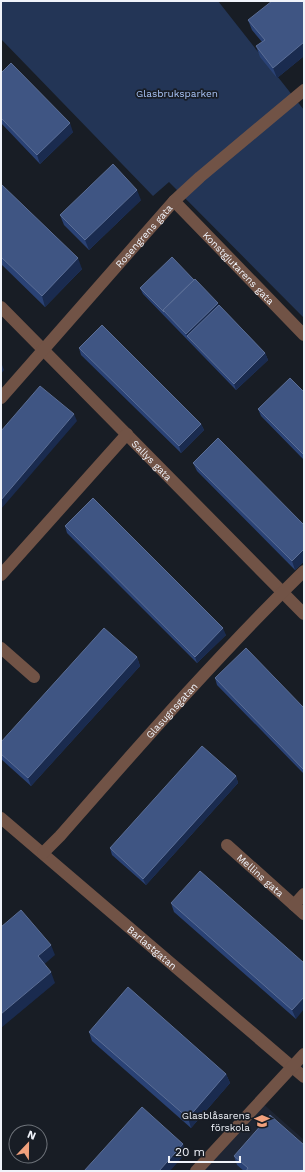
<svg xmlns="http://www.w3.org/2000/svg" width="305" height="1172" font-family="'Work Sans',sans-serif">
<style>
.built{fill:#1e2533}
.green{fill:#233556}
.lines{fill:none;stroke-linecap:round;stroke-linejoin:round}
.street{stroke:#715346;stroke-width:12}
.wall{fill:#2a4275}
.shaded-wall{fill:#1a2b4f}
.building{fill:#3f5583;stroke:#5b6e96}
.labels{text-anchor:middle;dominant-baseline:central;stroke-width:3.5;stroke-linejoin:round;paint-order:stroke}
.park-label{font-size:10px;fill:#a9c4f7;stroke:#181d25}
.street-label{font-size:10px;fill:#f0f3fa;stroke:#181d25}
.poi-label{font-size:10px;fill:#f0f3fa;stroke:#181d25;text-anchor:end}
</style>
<rect width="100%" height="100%" fill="#181d25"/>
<!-- built -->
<path class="built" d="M260,1101L304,1140V1171H196Z"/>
<!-- green -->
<path class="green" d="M1,1H218L304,110V318L169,182L153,196L1,39Z"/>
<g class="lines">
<!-- street -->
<g class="street">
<path id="s1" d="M174,201L304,335"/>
<path id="s2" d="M1,307L304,614"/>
<path id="s3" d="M1,398L174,201L200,177L304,90"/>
<path d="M1,575L127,434"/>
<path d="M1,648L34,677"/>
<path id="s4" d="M1,818L304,1077"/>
<path id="s5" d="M227,845L294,905"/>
<path id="s6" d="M43,853L60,836C139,746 218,655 304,571"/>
<path d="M304,894L294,905L304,914"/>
<path d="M196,1171L304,1054"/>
</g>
</g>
<!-- wall -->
<path class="wall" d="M304,1V56L277,78L260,57L256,46L262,42L252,30L248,20Z
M1,73L73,132L40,164L1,123Z
M1,184L82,269L45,307L1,264Z
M141,200L89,250L64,225L60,215Z
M194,280L265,353L268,360L236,390L143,294L140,288Z
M79,348L201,424L204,430L181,453L81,355Z
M304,392V460L261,416L258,409Z
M193,463L304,525V561L295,570L197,471Z
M65,526L226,635L197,663L67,533Z
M137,657L140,666L31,786L1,759V742Z
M215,678L304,708V774L217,685Z
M236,776L238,783L146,885L112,855L110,848Z
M171,903L304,963L296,1019L174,912Z
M89,1032L226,1074L230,1083L191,1128L92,1041Z
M234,1156L304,1171H244L237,1165Z"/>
<!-- shaded-wall -->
<path class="shaded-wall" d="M304,42V56L277,78L273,68Z
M70,123L73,132L40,164L37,155Z
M137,190L141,200L89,250L85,240Z
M78,258L82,269L45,307L42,296Z
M218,303L221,312L187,336L186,334Z
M265,353L268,360L236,390L234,384Z
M1,362L4,370L1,374Z
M74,414L77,421L1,509V500Z
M201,424L204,430L181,453L179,446Z
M304,549V561L295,570L292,561Z
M223,628L226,635L197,663L195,657Z
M137,657L140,666L31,786L28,778Z
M236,776L238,783L146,885L143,879Z
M51,945L55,955L41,967L38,956Z
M51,972L55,983L1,1028V1014Z
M304,997V1009L296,1019L292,1010Z
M226,1074L230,1083L191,1128L188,1118Z
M183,1144L186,1153L170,1171H159Z"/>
<!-- building -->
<path class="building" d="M272,1H304V42L273,68L256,46L265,40L248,20Z
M11,63L70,123L37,155L1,118V73Z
M113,164L137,190L85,240L60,215Z
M1,184L78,258L42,296L1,257Z
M172,257L194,280L163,310L164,312L140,288Z
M195,279L218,303L186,334L163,310Z
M219,305L265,353L234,384L187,336Z
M102,325L201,424L179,446L79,348Z
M290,378L304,392V455L258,409Z
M40,386L74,414L1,500V431Z
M218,438L304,525V549L292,561L193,463Z
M93,498L223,628L195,657L65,526Z
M104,628L137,657L28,778L1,754V742Z
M246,648L304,708V770L215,678Z
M202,746L236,776L143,879L110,848Z
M200,871L304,963V997L292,1010L171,903Z
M21,910L51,945L38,956L51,972L1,1014V927Z
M128,987L226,1074L188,1118L89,1032Z
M142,1107L183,1144L159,1171H84Z
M270,1115L304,1145V1171H246L248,1168L234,1156Z"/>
<!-- icons -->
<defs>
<g id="school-bare" transform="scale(1.2)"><path d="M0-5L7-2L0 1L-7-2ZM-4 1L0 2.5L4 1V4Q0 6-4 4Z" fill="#f1a17d" stroke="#181d25" stroke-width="2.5" paint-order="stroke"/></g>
</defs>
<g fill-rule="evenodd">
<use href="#school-bare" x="262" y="1121"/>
</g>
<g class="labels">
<!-- park labels -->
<g class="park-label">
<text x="177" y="93">Glasbruksparken</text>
</g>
<!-- street labels -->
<g class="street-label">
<text stroke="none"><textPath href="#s3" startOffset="216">Rosengrens gata</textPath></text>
<text stroke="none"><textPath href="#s1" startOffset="93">Konstgjutarens gata</textPath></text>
<text stroke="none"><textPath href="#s2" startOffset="215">Sallys gata</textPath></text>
<text stroke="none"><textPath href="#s6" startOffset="192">Glasugnsgatan</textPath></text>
<text stroke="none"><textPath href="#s5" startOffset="45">Mellins gata</textPath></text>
<text stroke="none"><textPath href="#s4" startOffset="199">Barlastgatan</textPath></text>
</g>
<!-- poi labels -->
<g class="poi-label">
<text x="250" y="1115">Glasblåsarens<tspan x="250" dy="12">förskola</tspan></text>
</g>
</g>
<!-- border -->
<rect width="305" height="1172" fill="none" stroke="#f0f3fa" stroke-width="4"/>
<!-- north arrow -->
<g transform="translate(28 1144) rotate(22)"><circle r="19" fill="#181d25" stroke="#6e737a"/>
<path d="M0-3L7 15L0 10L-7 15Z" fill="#f1a17d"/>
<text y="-6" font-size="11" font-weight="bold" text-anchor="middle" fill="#f0f3fa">N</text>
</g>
<!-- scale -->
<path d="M169 1156v6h71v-6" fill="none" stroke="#f0f3fa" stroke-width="2"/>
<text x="175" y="1156" font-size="12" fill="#f0f3fa" stroke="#181d25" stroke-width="3" paint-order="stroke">20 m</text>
</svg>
